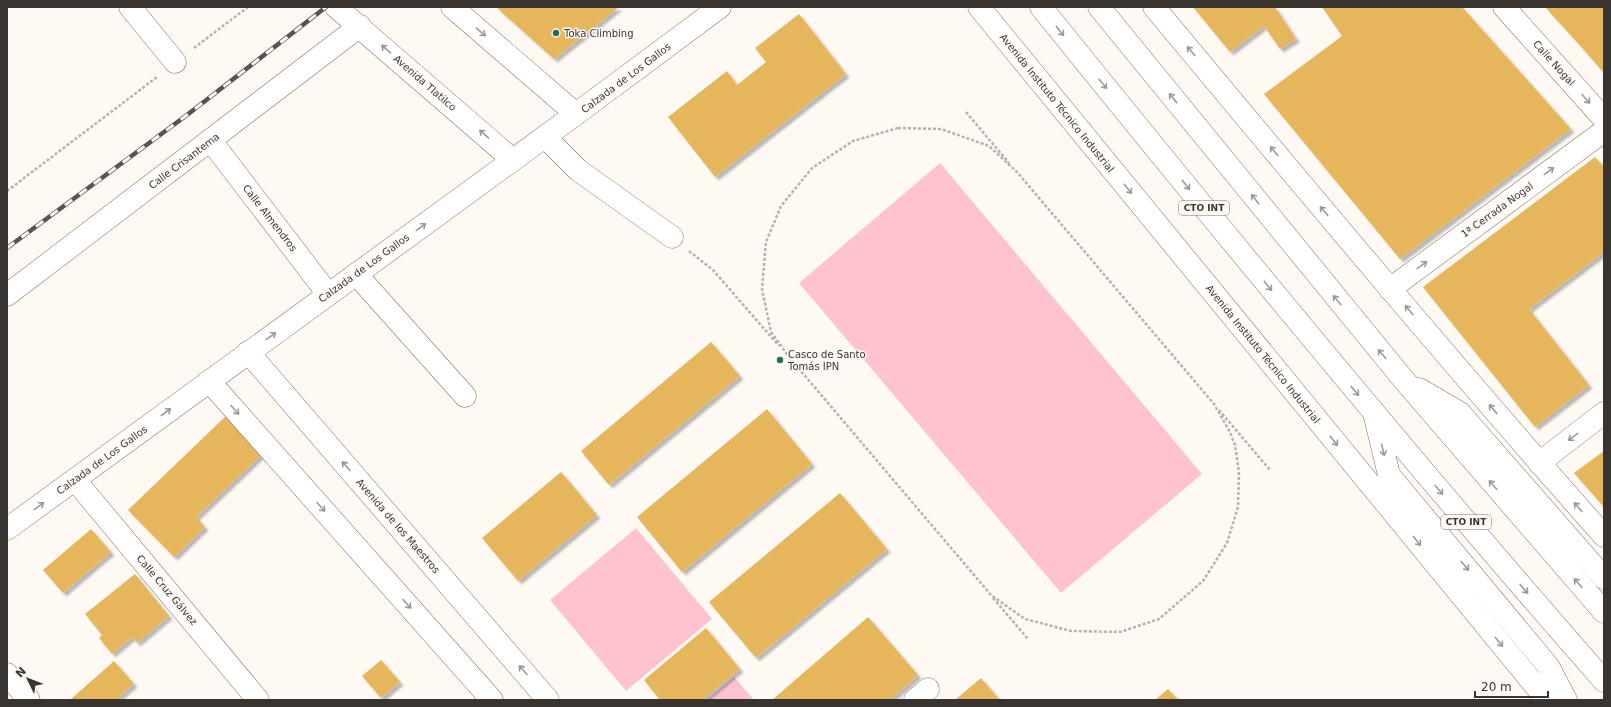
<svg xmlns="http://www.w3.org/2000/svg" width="1611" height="707" font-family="'DejaVu Sans',sans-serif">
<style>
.green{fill:#fec3ce}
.building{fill:#e6b65c;filter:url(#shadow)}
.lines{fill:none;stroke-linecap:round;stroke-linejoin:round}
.minor-casing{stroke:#83756c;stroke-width:23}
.major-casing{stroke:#83756c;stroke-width:23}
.highway-casing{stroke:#83756c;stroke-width:23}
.path{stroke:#b7b1ac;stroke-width:2.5;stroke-dasharray:3 2;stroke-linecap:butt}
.minor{stroke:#fff;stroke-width:22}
.major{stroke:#fff;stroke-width:22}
.highway{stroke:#fff;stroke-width:22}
.rail-casing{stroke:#5a5450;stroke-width:4.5}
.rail{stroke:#fff9f4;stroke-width:3;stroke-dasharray:9;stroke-linecap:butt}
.oneway{stroke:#9c9a98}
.poi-dot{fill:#266c61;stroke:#fff9f4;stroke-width:1.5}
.labels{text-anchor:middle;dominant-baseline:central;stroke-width:3;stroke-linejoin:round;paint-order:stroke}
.shield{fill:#fff9f4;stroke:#756f6b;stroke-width:1}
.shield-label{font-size:9px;font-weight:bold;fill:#3a3430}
.poi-label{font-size:10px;fill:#3a3430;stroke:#fff9f4;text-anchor:start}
.street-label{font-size:10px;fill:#3a3430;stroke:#fff9f4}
</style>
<defs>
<filter id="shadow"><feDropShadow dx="3.5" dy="3.5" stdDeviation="1" flood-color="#0004"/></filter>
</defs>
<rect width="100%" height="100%" fill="#fff9f4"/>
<!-- green -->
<path class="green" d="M940,163L1202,474L1061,593L799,283Z
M636,528L712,619L626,691L550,600Z
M734,677L754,700H707Z"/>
<!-- building -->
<path class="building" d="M496,7H619L554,59Z
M1193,7H1275L1296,39L1280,49L1264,26L1230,52Z
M1322,7H1462L1571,129L1400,259L1264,94L1342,36Z
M1545,7H1604V73L1585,51Z
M799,14L846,74L715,177L668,117L727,71L737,85L766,62L755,48Z
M1595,157L1604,167V252L1529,309L1589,385L1535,427L1423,287Z
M711,342L740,376L609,485L581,451Z
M767,409L812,464L682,572L637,517Z
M227,415L263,453L196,517L205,527L174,557L128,510Z
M1604,451V507L1574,473Z
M561,472L597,515L518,581L482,538Z
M840,493L887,549L756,658L709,602Z
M91,529L111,552L63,593L43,570Z
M135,574L169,616L137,643L132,637L112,654L99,638L102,635L85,614Z
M868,617L918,675L890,700H772Z
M706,628L740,669L702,700H660L644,680Z
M381,660L400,682L381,698L362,676Z
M114,661L134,684L119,697L122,700H70Z
M981,678L1000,700H955Z
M1168,689L1178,700H1155Z"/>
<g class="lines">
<!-- minor casing -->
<g class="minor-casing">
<path id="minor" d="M130,7L175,62
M336,7L513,160
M452,7L576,114
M1504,7L1604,119
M545,137L578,170L672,237
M211,141L328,294
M356,274L465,396
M1390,289L1604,131
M7,295L360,26
M248,352L548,700
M209,381L492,700
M1539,463L1604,413
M75,480L258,700
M7,674L29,700
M915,700L928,689"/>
</g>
<!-- major casing -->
<g class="major-casing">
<path id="major" d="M979,7L1547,700
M1154,7C1302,185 1451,363 1604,536
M7,529L576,114L720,7"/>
</g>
<!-- highway casing -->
<g class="highway-casing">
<path id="highway" d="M1041,7C1225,235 1411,461 1604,681
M1099,7L1403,379L1604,612
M1419,389L1460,413L1604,578
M1375,417L1389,475L1548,666L1566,700"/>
</g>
<!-- path -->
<path class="path" d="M194,48L248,7
M966,112L1009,163
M898,128L941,129L989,146L1017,172L1214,404L1230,432L1235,445L1239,472L1238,507L1227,543L1203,581L1159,619L1120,632L1071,631L1025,619L991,595L789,357L771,332L762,289L766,242L781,206L812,168L853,141Z
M7,191L157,77
M689,251L713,270L779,346
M1219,410L1270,470
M993,598L1028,639"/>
<!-- minor -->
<use href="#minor" class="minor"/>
<!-- major -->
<use href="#major" class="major"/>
<!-- highway -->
<use href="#highway" class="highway"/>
<!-- rail casing -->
<g class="rail-casing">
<path id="rail" d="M7,248L187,115L326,7"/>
</g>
<!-- rail -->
<use href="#rail" class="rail"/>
</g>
<!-- one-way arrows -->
<defs><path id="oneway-shaft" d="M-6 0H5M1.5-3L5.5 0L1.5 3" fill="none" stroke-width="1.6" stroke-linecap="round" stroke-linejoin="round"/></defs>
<g class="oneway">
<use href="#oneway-shaft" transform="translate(1060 31) rotate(51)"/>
<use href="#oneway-shaft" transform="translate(481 32) rotate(41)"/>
<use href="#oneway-shaft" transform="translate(386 49) rotate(-139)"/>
<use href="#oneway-shaft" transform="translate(1191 51) rotate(-130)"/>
<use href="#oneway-shaft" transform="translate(1103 84) rotate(51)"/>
<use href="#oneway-shaft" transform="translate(1173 98) rotate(-129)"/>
<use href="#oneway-shaft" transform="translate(1586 99) rotate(48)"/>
<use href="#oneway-shaft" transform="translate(484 134) rotate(-139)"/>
<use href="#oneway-shaft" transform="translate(1274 151) rotate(-130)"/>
<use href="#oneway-shaft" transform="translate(1549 171) rotate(-36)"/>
<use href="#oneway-shaft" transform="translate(1186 185) rotate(51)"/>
<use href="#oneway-shaft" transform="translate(1128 189) rotate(51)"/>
<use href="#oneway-shaft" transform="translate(1255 199) rotate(-129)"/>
<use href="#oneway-shaft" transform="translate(1324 211) rotate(-130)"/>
<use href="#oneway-shaft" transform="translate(421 227) rotate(-36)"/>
<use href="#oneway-shaft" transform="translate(1422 265) rotate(-36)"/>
<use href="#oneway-shaft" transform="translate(1268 286) rotate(51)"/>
<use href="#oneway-shaft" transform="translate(1337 300) rotate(-129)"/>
<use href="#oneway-shaft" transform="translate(1409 310) rotate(-130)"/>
<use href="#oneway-shaft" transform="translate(271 336) rotate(-36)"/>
<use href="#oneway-shaft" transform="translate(1382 354) rotate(-130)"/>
<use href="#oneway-shaft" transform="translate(1355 391) rotate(50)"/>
<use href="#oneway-shaft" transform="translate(1493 409) rotate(-130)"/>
<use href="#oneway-shaft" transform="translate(235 410) rotate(48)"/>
<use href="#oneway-shaft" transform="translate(166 412) rotate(-37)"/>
<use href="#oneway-shaft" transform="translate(1573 437) rotate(143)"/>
<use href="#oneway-shaft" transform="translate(1334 441) rotate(51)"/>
<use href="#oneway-shaft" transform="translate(1383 450) rotate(76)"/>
<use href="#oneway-shaft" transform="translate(346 466) rotate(-131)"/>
<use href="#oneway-shaft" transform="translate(1493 485) rotate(-131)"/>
<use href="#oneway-shaft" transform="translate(1439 490) rotate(50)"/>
<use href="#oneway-shaft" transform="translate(39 506) rotate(-36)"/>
<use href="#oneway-shaft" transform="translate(321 507) rotate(48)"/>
<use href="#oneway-shaft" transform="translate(1578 507) rotate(-131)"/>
<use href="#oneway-shaft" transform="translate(1417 541) rotate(51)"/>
<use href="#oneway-shaft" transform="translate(1465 566) rotate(50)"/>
<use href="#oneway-shaft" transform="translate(1578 583) rotate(-131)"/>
<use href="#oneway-shaft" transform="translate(1524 589) rotate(49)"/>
<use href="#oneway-shaft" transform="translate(407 604) rotate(48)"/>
<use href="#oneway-shaft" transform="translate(1499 642) rotate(51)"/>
<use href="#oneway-shaft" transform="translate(523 670) rotate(-131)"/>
</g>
<!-- markers -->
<g class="poi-dot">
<circle cx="556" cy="33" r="4"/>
<circle cx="780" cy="360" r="4"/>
</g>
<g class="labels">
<!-- shield labels -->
<g class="shield">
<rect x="1179" y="201" width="50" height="14" rx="3"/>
<rect x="1441" y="515" width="50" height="14" rx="3"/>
</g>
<g class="shield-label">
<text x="1204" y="208">CTO INT</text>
<text x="1466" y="522">CTO INT</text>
</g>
<!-- poi labels -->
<g class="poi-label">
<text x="564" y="33">Toka Climbing</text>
<text x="788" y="354">Casco de Santo<tspan x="788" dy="12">Tomás IPN</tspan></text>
</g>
<!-- street labels -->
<g class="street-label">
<text transform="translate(1554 63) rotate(48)">Calle Nogal</text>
<text transform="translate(626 78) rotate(-37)">Calzada de Los Gallos</text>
<text transform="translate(425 83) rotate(41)">Avenida Tlatilco</text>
<text transform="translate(1057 103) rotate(51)">Avenida Instituto Técnico Industrial</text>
<text transform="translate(184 161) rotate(-37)">Calle Crisantema</text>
<text transform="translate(1497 210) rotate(-36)">1ª Cerrada Nogal</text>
<text transform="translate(270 218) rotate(52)">Calle Almendros</text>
<text transform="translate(364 268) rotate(-36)">Calzada de Los Gallos</text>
<text transform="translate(1263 354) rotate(51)">Avenida Instituto Técnico Industrial</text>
<text transform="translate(102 460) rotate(-36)">Calzada de Los Gallos</text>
<text transform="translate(398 526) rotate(49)">Avenida de los Maestros</text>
<text transform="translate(167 590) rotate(50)">Calle Cruz Gálvez</text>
</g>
</g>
<!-- border -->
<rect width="1611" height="707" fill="none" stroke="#3a3430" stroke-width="16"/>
<!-- north arrow -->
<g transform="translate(28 679) rotate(313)" stroke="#fff9f4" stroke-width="3" paint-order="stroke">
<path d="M0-3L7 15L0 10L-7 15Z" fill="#3a3430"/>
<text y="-6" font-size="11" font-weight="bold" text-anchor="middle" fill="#3a3430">N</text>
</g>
<!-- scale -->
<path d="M1475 691v6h73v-6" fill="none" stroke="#3a3430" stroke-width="2"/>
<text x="1481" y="691" font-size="12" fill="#3a3430" stroke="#fff9f4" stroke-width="3" paint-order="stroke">20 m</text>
</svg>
